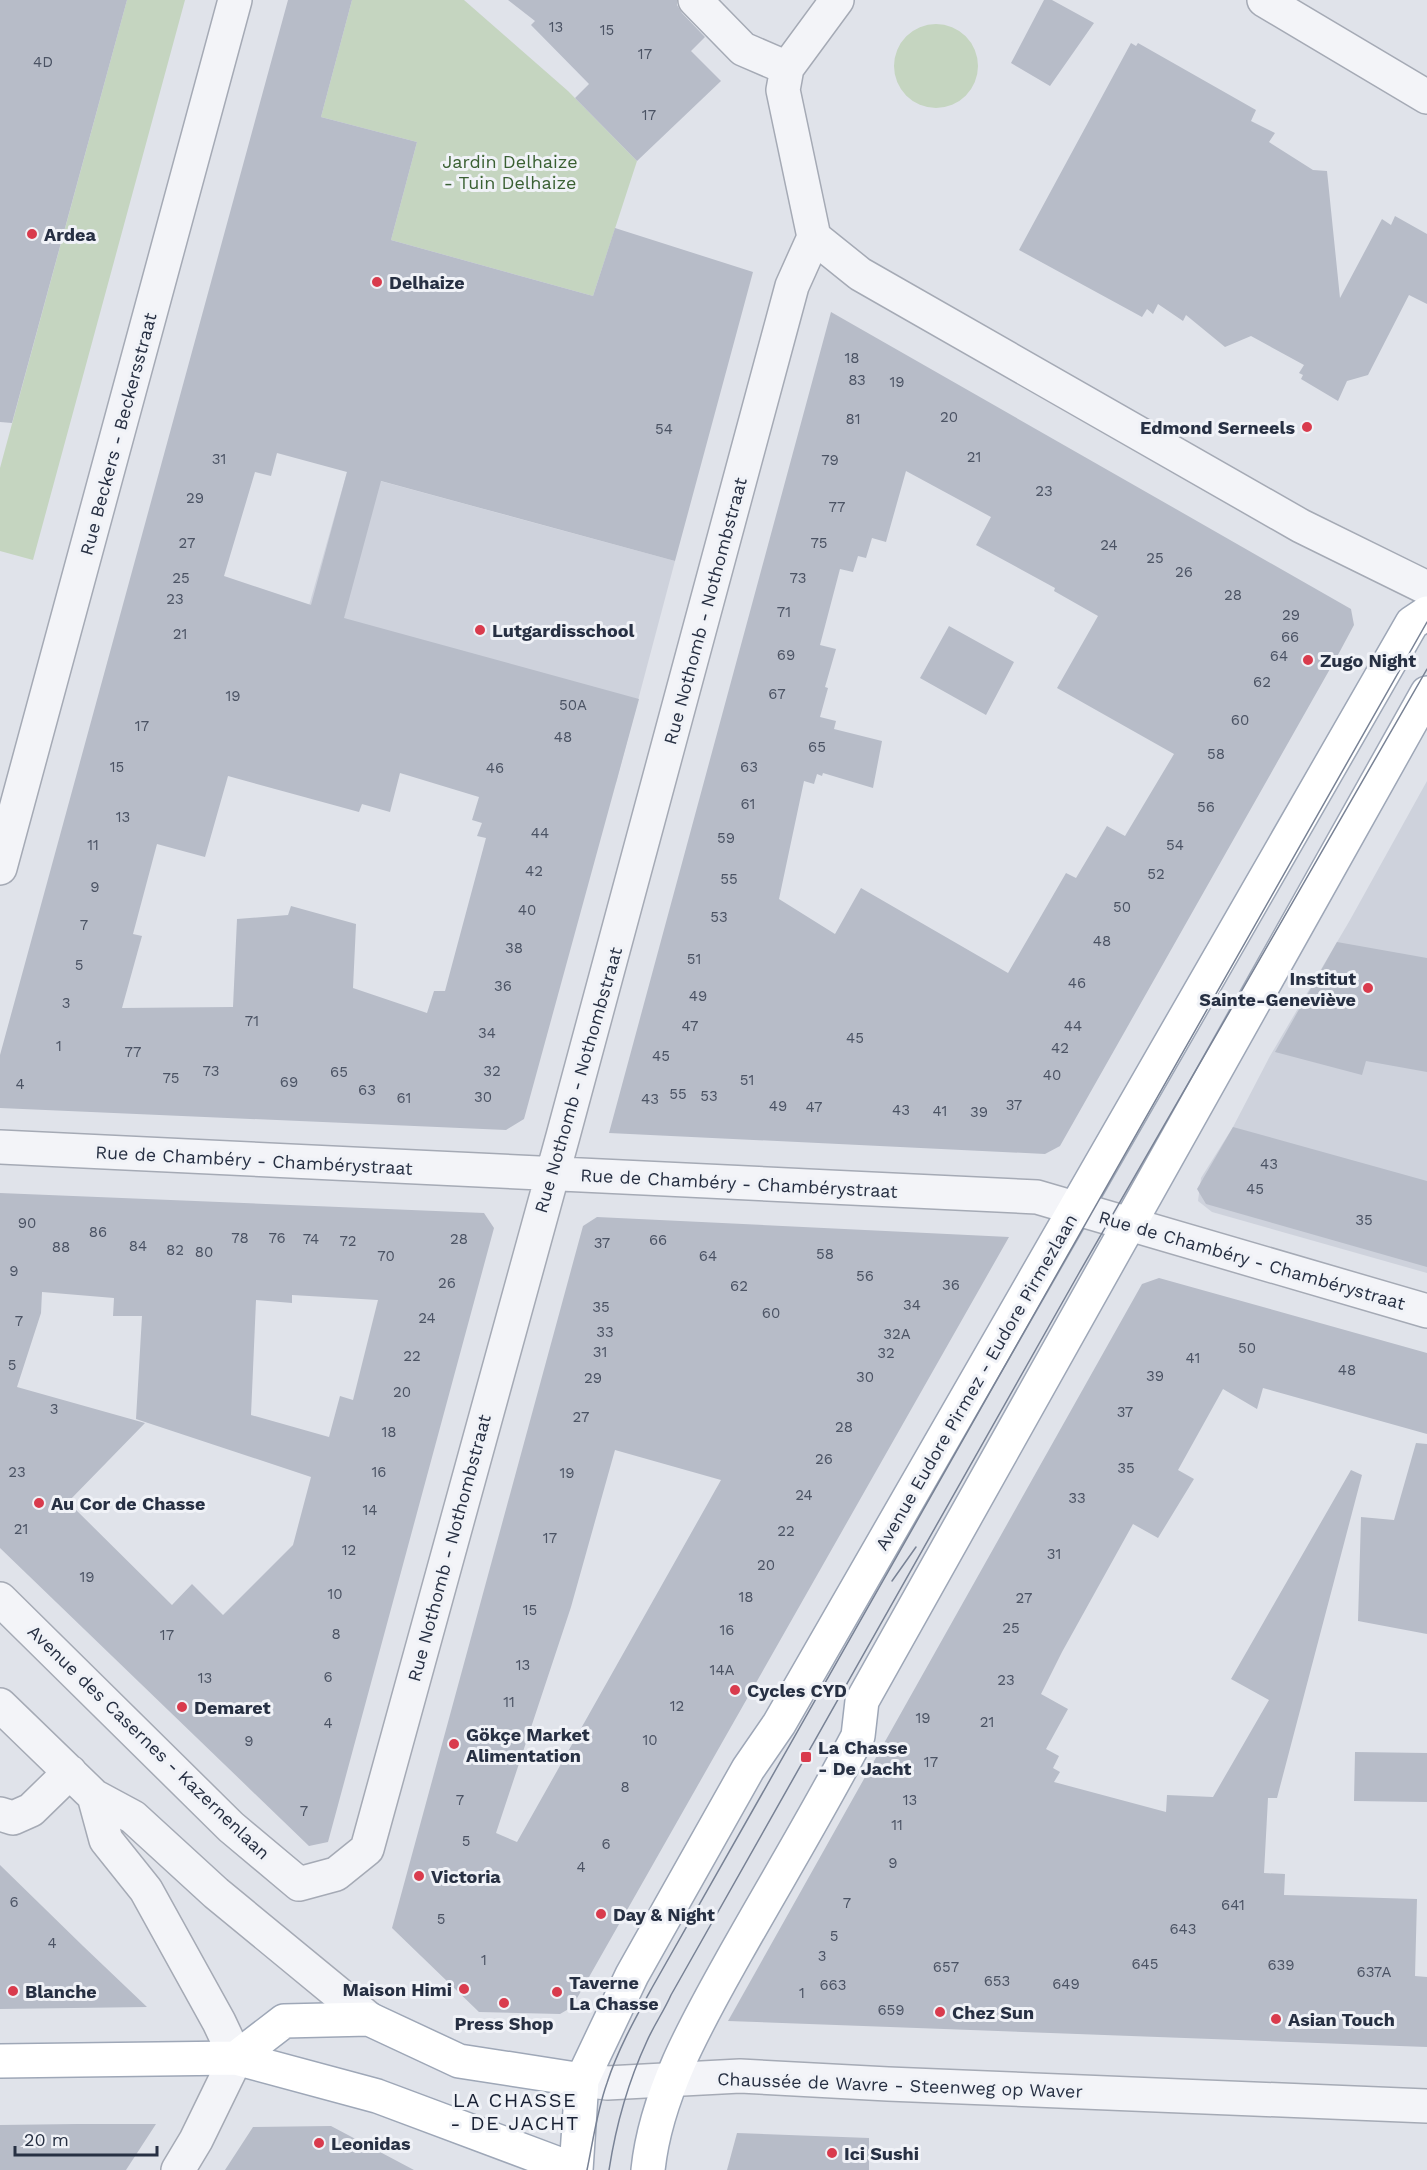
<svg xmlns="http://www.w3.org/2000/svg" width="1427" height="2170" font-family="'Work Sans',sans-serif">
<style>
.built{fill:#ced2dc}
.green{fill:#c5d5c0}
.building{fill:#b7bcc8;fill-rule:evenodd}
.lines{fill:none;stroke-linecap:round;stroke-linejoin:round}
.minor-casing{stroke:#a5aab5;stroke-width:36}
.major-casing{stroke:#9ea7b7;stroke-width:36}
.minor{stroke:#f3f4f8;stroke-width:33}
.major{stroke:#fff;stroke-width:33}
.tram{stroke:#788295;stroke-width:1.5}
.poi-dot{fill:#d93b4d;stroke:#f0f2f7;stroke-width:2}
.labels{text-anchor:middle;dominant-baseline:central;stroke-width:6;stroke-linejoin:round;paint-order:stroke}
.number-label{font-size:15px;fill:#4b5364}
.park-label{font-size:18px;fill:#3a6033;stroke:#f0f2f7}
.poi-label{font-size:18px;font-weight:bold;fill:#273043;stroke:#f0f2f7;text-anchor:start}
.street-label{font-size:18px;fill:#273043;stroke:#f0f2f7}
.neighbourhood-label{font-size:20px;letter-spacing:1.5px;fill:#192134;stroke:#f0f2f7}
</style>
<rect width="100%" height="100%" fill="#e0e3ea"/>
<!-- built -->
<path class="built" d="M347,472L675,561L616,783L287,683Z
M1427,781V1273L1212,1212L1198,1201L1201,1178L1233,1127L1270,1056L1350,920Z"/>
<!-- green -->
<path class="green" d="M127,0H185L33,560L0,551V468Z
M352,0H464L568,91L637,161L593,296L391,240L417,142L321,117Z
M894 66a42 42 0 1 1 84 0a42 42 0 1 1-84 0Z"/>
<!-- building -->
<path class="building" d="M0,0H127L12,423L0,422Z
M288,0H352L321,117L417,142L391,240L593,296L615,228L753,272L675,561L381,481L344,618L639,699L524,1119L506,1130L0,1108V1055ZM277,453L347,472L311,605L224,576L255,472L271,476ZM400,773L479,797L472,820L482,823L477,836L486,838L445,991H434L427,1013L353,988L356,924L291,906L288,915L237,919L233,1007L122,1008L142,936L133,934L157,844L205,857L228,776L359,812L362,804L390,812Z
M508,0H677V5L682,13L705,37L691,51L721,81L637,161L575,98L589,84L531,25L535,21Z
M1044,0H1052L1094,23L1050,86L1011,63Z
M1131,43L1136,46L1138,43L1256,110L1251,121L1275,133L1269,142L1313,170L1327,171L1340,298L1382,219L1391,225L1395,216L1427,234V304L1409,295L1368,375L1347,381L1338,401L1301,379L1303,375L1299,373L1304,365L1251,336L1225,347L1186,315L1183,321L1158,304L1153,314L1147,309L1142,317L1019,250Z
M831,312L1351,609L1354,625L1339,653L1060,1146L1045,1154L609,1133ZM906,471L991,517L976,545L1055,588L1054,591L1098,616L1057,688L1174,754L1125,836L1107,826L1076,878L1066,873L1008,973L861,888L835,934L779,899L804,781L814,784L817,774L822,776L823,773L873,788L882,741L834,729L836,721L820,717L828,688L825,687L836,649L820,645L840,569L853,572L858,556L866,558L872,538L886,542Z
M949,626L1014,662L986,715L920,678Z
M1337,942L1427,958V1072L1366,1061L1362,1075L1275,1052Z
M1233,1127L1427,1181V1267L1206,1204L1197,1189Z
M0,1193L484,1213L494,1228L328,1842L309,1846L0,1548ZM42,1292L114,1298L113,1316H142L136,1419L311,1477L293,1545L223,1615L192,1584L172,1605L68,1502L145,1423L17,1387L41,1313ZM292,1295L378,1300L353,1400L340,1396L329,1437L251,1415L256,1300L292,1303Z
M597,1217L1009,1237L572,2007L560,2014L479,2012L392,1928L583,1226ZM615,1450L721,1480L517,1842L496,1833L571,1607Z
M1159,1278L1427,1353V1434L1263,1388L1257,1409L1223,1389L1178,1470L1194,1479L1158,1538L1133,1524L1062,1652L1041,1694L1068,1709L1046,1749L1059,1756L1053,1768L1060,1772L1054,1782L1166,1812L1167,1795L1213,1797L1269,1700L1231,1679L1351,1470L1362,1475L1277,1798H1268L1264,1873L1285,1874L1284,1895L1417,1899L1415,1976L1427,1977V2047L728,2021L1142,1284Z
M1416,1443L1427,1444V1634L1358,1621L1361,1517L1394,1520Z
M1355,1752L1427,1753V1802L1354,1801Z
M0,1865L83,1946L147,2007L0,2009Z
M77,2124H156L126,2170H0V2125Z
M331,2126L414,2170H225L253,2127Z
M737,2133L869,2138V2170H727Z"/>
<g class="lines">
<!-- minor casing -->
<g class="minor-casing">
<path id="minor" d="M695,0L743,49L787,68
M837,0L787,68L783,90L814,237L860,274L1301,526L1427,588
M1264,0L1427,97
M0,868L235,0
M0,1147L1037,1197L1427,1311
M0,1599L231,1827L299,1884L336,1874L367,1849L563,1136L792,286L814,237
M0,1705L94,1796L133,1817L216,1893L369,2019
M94,1796L106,1840L146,1890L219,2022L236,2058L196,2140L178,2170
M0,1814L13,1818L31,1810L70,1772
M582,2080L607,2083L740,2076L888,2084L1427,2106"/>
</g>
<!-- major casing -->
<g class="major-casing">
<path id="major" d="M236,2058L284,2021L369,2019L459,2061L582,2080
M0,2061L236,2058L377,2096L575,2170
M576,2170L582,2080L632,1975L748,1769L779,1724L1412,623L1427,613
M648,2170C656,2092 699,2019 737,1951C777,1880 820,1809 858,1736L862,1701L1427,693"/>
</g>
<!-- minor -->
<use href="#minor" class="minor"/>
<!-- major -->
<use href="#major" class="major"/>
<!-- tram -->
<path class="tram" d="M892,1581L916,1547
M587,2170C593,2141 597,2111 607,2083C618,2049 636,2017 653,1986L1427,622
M609,2170C616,2125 628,2082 647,2041C654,2025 664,2011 671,1995L1079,1273L1427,669"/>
</g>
<!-- markers -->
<g class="poi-dot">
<circle cx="32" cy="234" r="6"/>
<circle cx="377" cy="282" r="6"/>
<circle cx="1307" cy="427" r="6"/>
<circle cx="480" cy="630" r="6"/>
<circle cx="1308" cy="660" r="6"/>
<circle cx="1368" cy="988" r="6"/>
<circle cx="39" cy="1503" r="6"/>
<circle cx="735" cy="1690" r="6"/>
<circle cx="182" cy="1707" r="6"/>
<circle cx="454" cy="1744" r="6"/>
<rect x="800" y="1751" width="12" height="12" rx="3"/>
<circle cx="419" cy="1876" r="6"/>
<circle cx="601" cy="1914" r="6"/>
<circle cx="464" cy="1989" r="6"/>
<circle cx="13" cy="1991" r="6"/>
<circle cx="557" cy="1992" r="6"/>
<circle cx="504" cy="2003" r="6"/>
<circle cx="940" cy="2012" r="6"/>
<circle cx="1276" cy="2019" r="6"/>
<circle cx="319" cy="2143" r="6"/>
<circle cx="832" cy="2153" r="6"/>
</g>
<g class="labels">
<!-- number labels -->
<g class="number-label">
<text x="556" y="27">13</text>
<text x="607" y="30">15</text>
<text x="645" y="54">17</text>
<text x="43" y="62">4D</text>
<text x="649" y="115">17</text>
<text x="852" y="358">18</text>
<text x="857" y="380">83</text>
<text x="897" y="382">19</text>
<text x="949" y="417">20</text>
<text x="853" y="419">81</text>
<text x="664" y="429">54</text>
<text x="974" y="457">21</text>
<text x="219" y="459">31</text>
<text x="830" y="460">79</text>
<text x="1044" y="491">23</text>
<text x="195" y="498">29</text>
<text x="837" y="507">77</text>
<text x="187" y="543">27</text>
<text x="819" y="543">75</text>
<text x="1109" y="545">24</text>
<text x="1155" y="558">25</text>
<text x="1184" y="572">26</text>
<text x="181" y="578">25</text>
<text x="798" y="578">73</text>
<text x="1233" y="595">28</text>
<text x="175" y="599">23</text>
<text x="784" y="612">71</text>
<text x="1291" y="615">29</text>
<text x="180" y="634">21</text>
<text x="1290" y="637">66</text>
<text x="786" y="655">69</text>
<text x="1279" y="656">64</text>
<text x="1262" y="682">62</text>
<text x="777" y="694">67</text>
<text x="233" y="696">19</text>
<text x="573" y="705">50A</text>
<text x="1240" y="720">60</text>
<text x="142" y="726">17</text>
<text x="563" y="737">48</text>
<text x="817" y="747">65</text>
<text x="1216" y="754">58</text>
<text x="117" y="767">15</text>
<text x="749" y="767">63</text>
<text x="495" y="768">46</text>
<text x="748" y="804">61</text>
<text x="1206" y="807">56</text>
<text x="123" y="817">13</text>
<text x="540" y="833">44</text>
<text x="726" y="838">59</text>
<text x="93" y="845">11</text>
<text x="1175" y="845">54</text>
<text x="534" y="871">42</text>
<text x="1156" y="874">52</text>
<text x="729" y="879">55</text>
<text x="95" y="887">9</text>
<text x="1122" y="907">50</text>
<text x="527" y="910">40</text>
<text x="719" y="917">53</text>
<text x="84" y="925">7</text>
<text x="1102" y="941">48</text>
<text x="514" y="948">38</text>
<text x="694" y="959">51</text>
<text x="79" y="965">5</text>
<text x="1077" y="983">46</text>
<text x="503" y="986">36</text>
<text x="698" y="996">49</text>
<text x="66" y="1003">3</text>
<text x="252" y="1021">71</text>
<text x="690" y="1026">47</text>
<text x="1073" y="1026">44</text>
<text x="487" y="1033">34</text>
<text x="855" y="1038">45</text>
<text x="59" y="1046">1</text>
<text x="1060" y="1048">42</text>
<text x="133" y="1052">77</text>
<text x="661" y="1056">45</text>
<text x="211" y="1071">73</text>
<text x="492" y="1071">32</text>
<text x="339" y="1072">65</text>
<text x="1052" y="1075">40</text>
<text x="171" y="1078">75</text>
<text x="747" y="1080">51</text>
<text x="289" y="1082">69</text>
<text x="20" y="1084">4</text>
<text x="367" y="1090">63</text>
<text x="678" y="1094">55</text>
<text x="709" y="1096">53</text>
<text x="483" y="1097">30</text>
<text x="404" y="1098">61</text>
<text x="650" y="1099">43</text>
<text x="1014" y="1105">37</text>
<text x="778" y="1106">49</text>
<text x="814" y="1107">47</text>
<text x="901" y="1110">43</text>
<text x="940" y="1111">41</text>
<text x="979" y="1112">39</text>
<text x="1269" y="1164">43</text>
<text x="1255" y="1189">45</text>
<text x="1364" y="1220">35</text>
<text x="27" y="1223">90</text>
<text x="98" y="1232">86</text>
<text x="240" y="1238">78</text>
<text x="277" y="1238">76</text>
<text x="311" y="1239">74</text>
<text x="459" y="1239">28</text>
<text x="658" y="1240">66</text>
<text x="348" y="1241">72</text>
<text x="602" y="1243">37</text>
<text x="138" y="1246">84</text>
<text x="61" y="1247">88</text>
<text x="175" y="1250">82</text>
<text x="204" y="1252">80</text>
<text x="825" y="1254">58</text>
<text x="386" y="1256">70</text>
<text x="708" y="1256">64</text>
<text x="14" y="1271">9</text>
<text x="865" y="1276">56</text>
<text x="447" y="1283">26</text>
<text x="951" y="1285">36</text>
<text x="739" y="1286">62</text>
<text x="912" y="1305">34</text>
<text x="601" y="1307">35</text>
<text x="771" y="1313">60</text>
<text x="427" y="1318">24</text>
<text x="19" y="1321">7</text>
<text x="605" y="1332">33</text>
<text x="897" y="1334">32A</text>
<text x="1247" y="1348">50</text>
<text x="600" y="1352">31</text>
<text x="886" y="1353">32</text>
<text x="412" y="1356">22</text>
<text x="1193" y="1358">41</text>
<text x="12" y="1365">5</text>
<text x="1347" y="1370">48</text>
<text x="1155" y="1376">39</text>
<text x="865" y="1377">30</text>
<text x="593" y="1378">29</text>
<text x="402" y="1392">20</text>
<text x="54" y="1409">3</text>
<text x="1125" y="1412">37</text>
<text x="581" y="1417">27</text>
<text x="844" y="1427">28</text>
<text x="389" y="1432">18</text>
<text x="824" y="1459">26</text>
<text x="1126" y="1468">35</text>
<text x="17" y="1472">23</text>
<text x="379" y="1472">16</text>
<text x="567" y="1473">19</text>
<text x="804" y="1495">24</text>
<text x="1077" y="1498">33</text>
<text x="370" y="1510">14</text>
<text x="21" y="1529">21</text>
<text x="786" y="1531">22</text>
<text x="550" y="1538">17</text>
<text x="349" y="1550">12</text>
<text x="1054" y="1554">31</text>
<text x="766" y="1565">20</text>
<text x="87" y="1577">19</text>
<text x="335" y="1594">10</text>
<text x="746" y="1597">18</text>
<text x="1024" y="1598">27</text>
<text x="530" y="1610">15</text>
<text x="1011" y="1628">25</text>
<text x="727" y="1630">16</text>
<text x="336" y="1634">8</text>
<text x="167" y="1635">17</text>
<text x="523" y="1665">13</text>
<text x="722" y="1670">14A</text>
<text x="328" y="1677">6</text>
<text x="205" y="1678">13</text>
<text x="1006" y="1680">23</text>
<text x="509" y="1702">11</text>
<text x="677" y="1706">12</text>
<text x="923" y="1718">19</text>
<text x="987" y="1722">21</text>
<text x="328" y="1723">4</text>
<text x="650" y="1740">10</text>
<text x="249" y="1741">9</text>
<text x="931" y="1762">17</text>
<text x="625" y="1787">8</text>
<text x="460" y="1800">7</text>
<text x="910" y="1800">13</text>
<text x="304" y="1811">7</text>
<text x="897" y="1825">11</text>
<text x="466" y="1841">5</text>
<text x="606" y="1844">6</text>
<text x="893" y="1863">9</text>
<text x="581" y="1867">4</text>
<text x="14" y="1902">6</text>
<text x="847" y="1903">7</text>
<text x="1233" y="1905">641</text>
<text x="441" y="1919">5</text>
<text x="1183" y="1929">643</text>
<text x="834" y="1936">5</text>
<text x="52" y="1943">4</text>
<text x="822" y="1956">3</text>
<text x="484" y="1960">1</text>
<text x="1145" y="1964">645</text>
<text x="1281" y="1965">639</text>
<text x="946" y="1967">657</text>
<text x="1374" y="1972">637A</text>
<text x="997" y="1981">653</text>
<text x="1066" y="1984">649</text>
<text x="833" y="1985">663</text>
<text x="802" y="1993">1</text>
<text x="891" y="2010">659</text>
</g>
<!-- park labels -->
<g class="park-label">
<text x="510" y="161">Jardin Delhaize<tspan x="510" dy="21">- Tuin Delhaize</tspan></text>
</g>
<!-- poi labels -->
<g class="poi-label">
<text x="44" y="234">Ardea</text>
<text x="389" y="282">Delhaize</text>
<text x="1295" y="427" text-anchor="end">Edmond Serneels</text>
<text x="492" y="630">Lutgardisschool</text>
<text x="1320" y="660">Zugo Night</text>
<text x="1356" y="978" text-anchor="end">Institut<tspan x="1356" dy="21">Sainte-Geneviève</tspan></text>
<text x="51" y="1503">Au Cor de Chasse</text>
<text x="747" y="1690">Cycles CYD</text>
<text x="194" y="1707">Demaret</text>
<text x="466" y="1734">Gökçe Market<tspan x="466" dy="21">Alimentation</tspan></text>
<text x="818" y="1747">La Chasse<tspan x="818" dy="21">- De Jacht</tspan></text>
<text x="431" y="1876">Victoria</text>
<text x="613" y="1914">Day &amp; Night</text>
<text x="569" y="1982">Taverne<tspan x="569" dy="21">La Chasse</tspan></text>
<text x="452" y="1989" text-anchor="end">Maison Himi</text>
<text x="25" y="1991">Blanche</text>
<text x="952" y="2012">Chez Sun</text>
<text x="1288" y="2019">Asian Touch</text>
<text x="504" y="2023" text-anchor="middle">Press Shop</text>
<text x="331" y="2143">Leonidas</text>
<text x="844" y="2153">Ici Sushi</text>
</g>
<!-- street labels -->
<g class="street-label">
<text transform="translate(118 434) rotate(-75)">Rue Beckers - Beckersstraat</text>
<text transform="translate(705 611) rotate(-75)">Rue Nothomb - Nothombstraat</text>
<text transform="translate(578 1080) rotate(-74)">Rue Nothomb - Nothombstraat</text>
<text transform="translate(254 1160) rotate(3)">Rue de Chambéry - Chambérystraat</text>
<text transform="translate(739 1183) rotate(3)">Rue de Chambéry - Chambérystraat</text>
<text transform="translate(1252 1260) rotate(16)">Rue de Chambéry - Chambérystraat</text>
<text transform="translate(976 1382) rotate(-60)">Avenue Eudore Pirmez - Eudore Pirmezlaan</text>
<text transform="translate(449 1548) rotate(-75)">Rue Nothomb - Nothombstraat</text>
<text transform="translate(149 1742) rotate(44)">Avenue des Casernes - Kazernenlaan</text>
<text transform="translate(900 2085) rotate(2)">Chaussée de Wavre - Steenweg op Waver</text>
</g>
<!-- neighbourhood labels -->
<g class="neighbourhood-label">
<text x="515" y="2100">LA CHASSE<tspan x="515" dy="23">- DE JACHT</tspan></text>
</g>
</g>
<!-- scale -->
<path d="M15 2146v9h142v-9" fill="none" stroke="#273043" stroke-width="3"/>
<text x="24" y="2146" font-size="18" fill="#273043" stroke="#f0f2f7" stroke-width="4.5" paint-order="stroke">20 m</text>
</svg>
